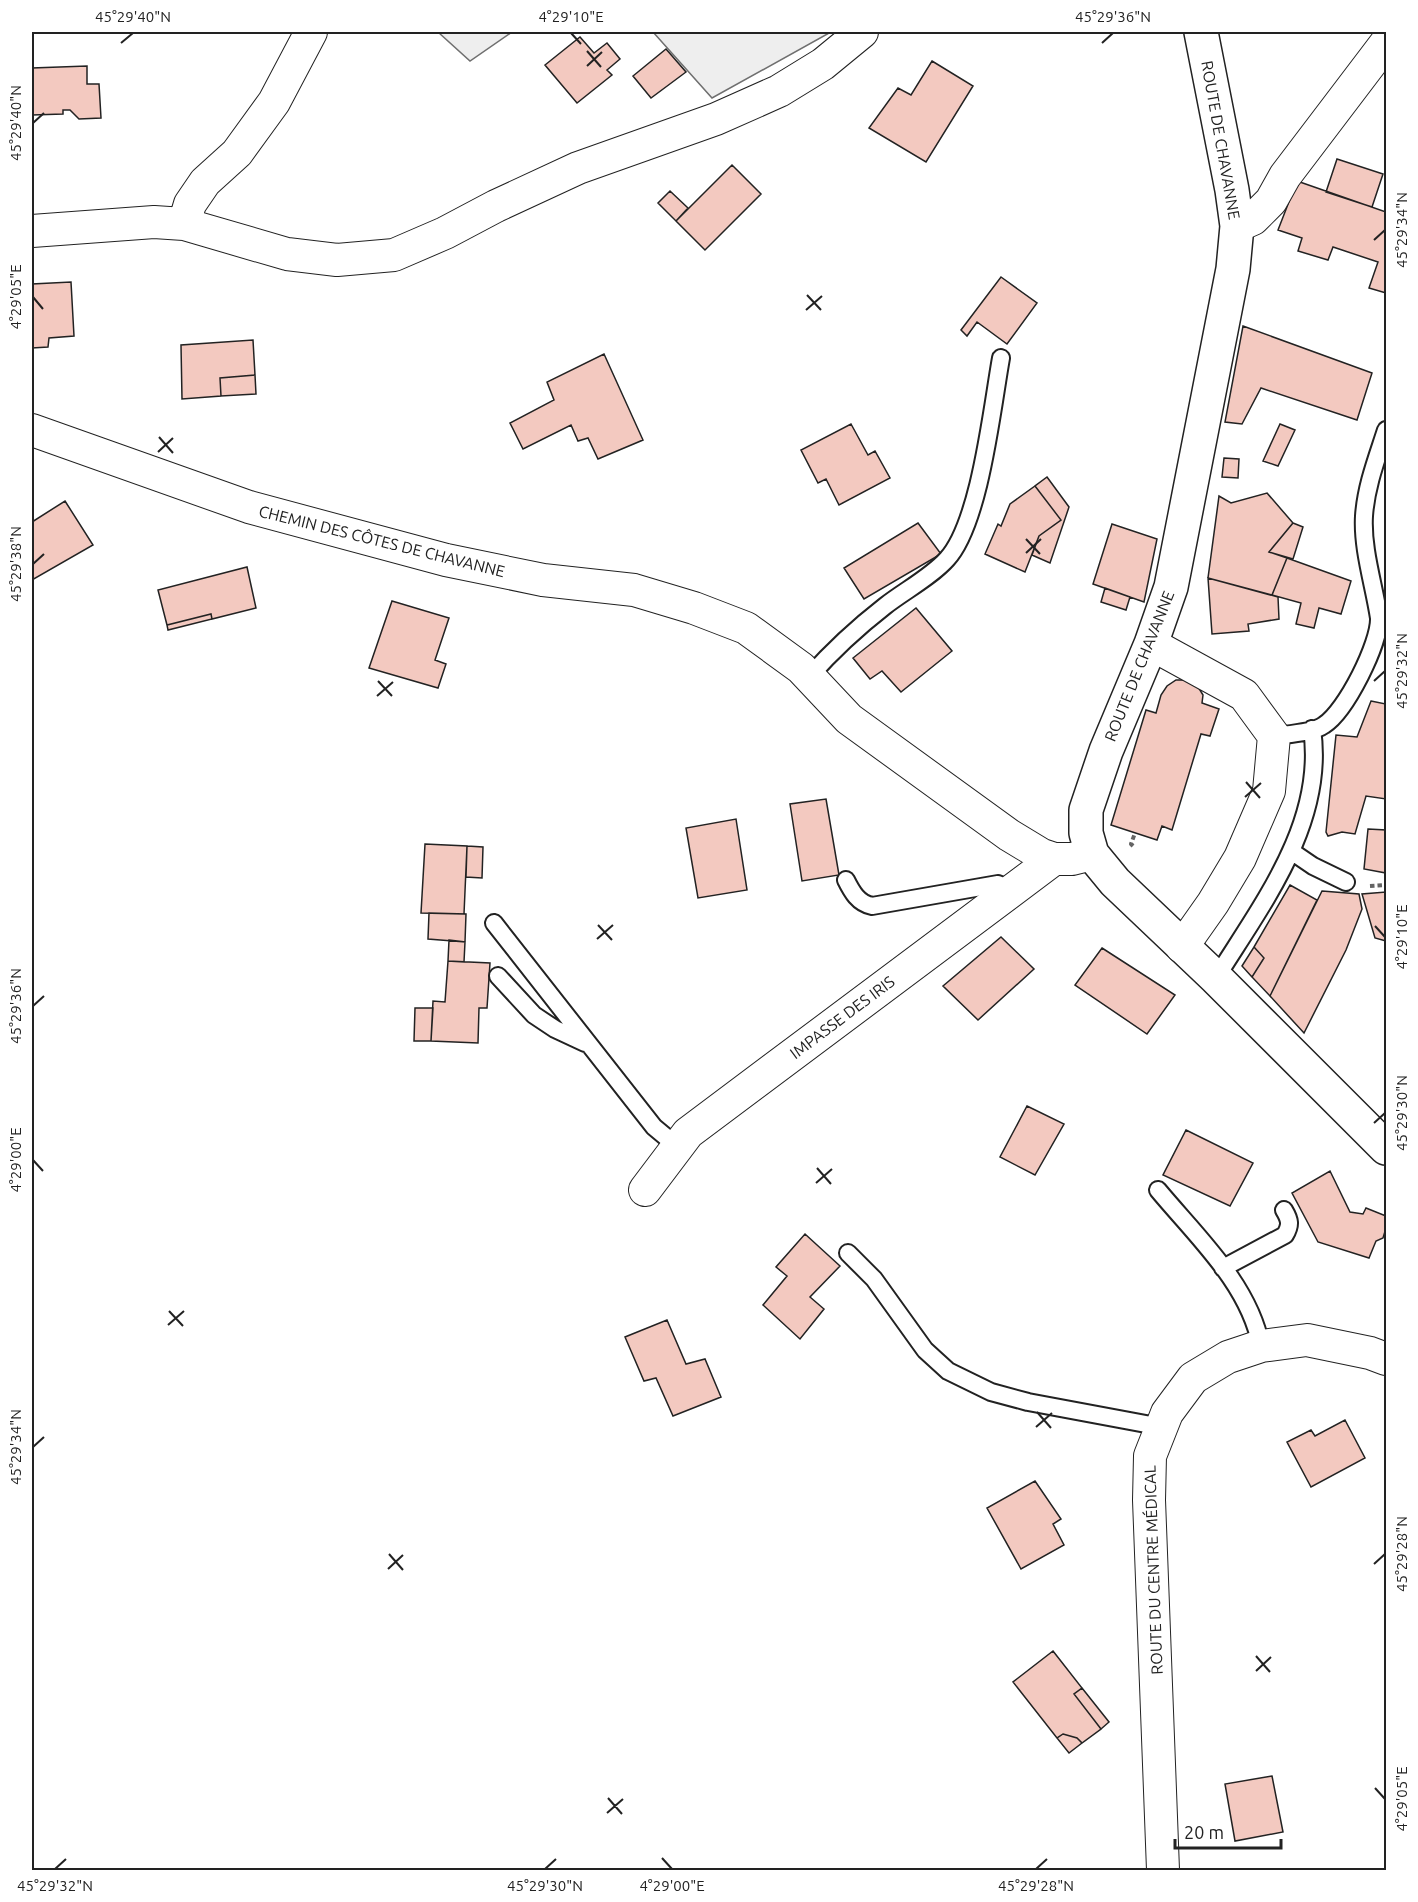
<svg xmlns="http://www.w3.org/2000/svg" width="1418" height="1902" font-family="Ubuntu,sans-serif">
<style>
.green{fill:#eee;stroke:#6f6f6f;stroke-width:1.5}
.building{fill:#f3c9c0;stroke:#222;stroke-width:1.5}
.lines{fill:none;stroke-linecap:round;stroke-linejoin:round}
.service-casing{stroke:#222;stroke-width:20}
.minor-casing{stroke:#222;stroke-width:34}
.secondary-casing{stroke:#222;stroke-width:36}
.path{stroke:#646464;stroke-width:4;stroke-dasharray:4.5 3;stroke-linecap:butt}
.service{stroke:#fff;stroke-width:16}
.minor{stroke:#fff;stroke-width:32}
.secondary{stroke:#fff;stroke-width:33}
.ticks{fill:none;stroke:#222;stroke-width:2}
.labels{text-anchor:middle;dominant-baseline:central;stroke-width:4.5;stroke-linejoin:round;paint-order:stroke}
.street-label{font-size:16px;fill:#222;stroke:#fff}
.neatline{fill:none;stroke:#222;stroke-width:2}
.ticks-label{font-size:15px;text-anchor:middle;fill:#222}
</style>
<rect width="100%" height="100%" fill="#fff"/>
<!-- green -->
<path class="green" d="M438,32H512L470,61Z
M653,32H831L712,98Z"/>
<!-- building -->
<path class="building" d="M580,37L594,53L607,43L620,59L607,70L612,75L577,103L545,65Z
M666,49L686,72L651,98L633,76Z
M932,61L973,86L926,162L869,128L898,88L911,95Z
M87,66V84H99L101,118L79,119L70,110H63V114L32,115V68Z
M1337,159L1383,174L1372,207L1326,192Z
M732,165L761,194L705,250L676,221Z
M1297,181L1386,212V293L1369,288L1378,262L1333,247L1328,260L1298,251L1302,238L1278,230Z
M670,191L688,208L676,221L658,203Z
M1001,277L1037,303L1007,344L977,322L967,336L961,330Z
M71,282L74,336L49,338L48,347L32,348V284Z
M1243,326L1372,373L1357,420L1261,388L1242,424L1225,422Z
M253,340L255,375L220,378L221,396L182,399L181,345Z
M604,354L643,440L598,459L588,438L578,441L571,425L523,449L510,423L554,400L547,382Z
M255,375L256,394L221,396L220,378Z
M851,424L868,455L875,451L890,478L839,505L826,479L818,483L801,450Z
M1280,424L1295,430L1278,466L1263,461Z
M1224,458L1239,459L1238,478L1222,477Z
M1047,477L1069,507L1050,563L1032,555L1039,536L1061,520L1035,486Z
M1035,486L1061,520L1039,536L1025,572L985,554L998,524L1001,526L1010,504Z
M1267,493L1293,523L1269,552L1287,558L1272,595L1208,578L1219,496L1231,503Z
M65,501L93,545L32,580V522Z
M918,523L941,554L864,599L844,568Z
M1293,523L1303,527L1293,559L1269,552Z
M1112,524L1157,539L1144,602L1093,584Z
M1287,558L1351,581L1341,614L1319,608L1314,628L1296,624L1301,603L1272,595Z
M247,567L256,608L212,619L211,614L167,625L158,590Z
M1208,578L1278,597L1279,619L1248,624L1249,631L1212,634Z
M1105,588L1130,597L1126,610L1101,602Z
M392,601L449,618L435,660L446,664L438,688L369,668Z
M916,608L952,651L901,692L882,671L870,679L853,658Z
M211,614L212,619L168,630L167,625Z
M1176,680H1187L1197,685L1203,695L1202,703L1219,709L1210,736L1201,734L1172,830L1162,826L1157,840L1111,825L1146,710L1156,713L1161,695L1167,686Z
M1371,701L1386,704V799L1366,796L1355,834L1342,832L1328,836L1326,832L1336,735L1357,737Z
M826,799L839,875L802,881L790,804Z
M736,819L747,890L698,898L686,828Z
M1368,829L1386,830V873L1364,869Z
M425,844L467,846L464,914L421,913Z
M467,846L483,847L482,878L466,877Z
M1290,885L1317,900L1270,996L1252,977L1264,958L1254,947Z
M1322,891L1359,894L1362,909L1346,950L1304,1033L1270,996Z
M1386,892V941L1375,938L1362,894Z
M429,913L466,914L465,942L428,939Z
M1001,937L1034,969L978,1020L943,986Z
M449,940L465,942L464,962L448,961Z
M1254,947L1264,958L1252,977L1242,966Z
M1102,948L1175,995L1147,1034L1075,985Z
M448,961L490,963L487,1008H479L478,1043L431,1041L433,1001L445,1002Z
M415,1008H433L431,1041H414Z
M1027,1106L1064,1124L1035,1175L1000,1157Z
M1186,1130L1253,1163L1230,1206L1163,1175Z
M1330,1171L1350,1212L1363,1214L1366,1208L1386,1216V1228L1383,1238L1376,1241L1369,1258L1318,1242L1292,1193Z
M805,1234L840,1266L810,1297L824,1309L800,1339L763,1305L787,1276L776,1267Z
M667,1320L686,1364L705,1359L721,1397L673,1416L656,1378L644,1381L625,1337Z
M1345,1420L1365,1458L1311,1487L1287,1442L1311,1430L1315,1436Z
M1035,1481L1061,1519L1053,1524L1064,1545L1021,1569L987,1508Z
M1053,1651L1082,1688L1074,1694L1101,1729L1082,1743L1077,1738L1063,1734L1057,1738L1013,1682Z
M1082,1688L1109,1722L1101,1729L1074,1694Z
M1063,1734L1077,1738L1082,1743L1069,1753L1057,1738Z
M1272,1776L1283,1832L1235,1841L1225,1784Z"/>
<g class="lines">
<!-- service casing -->
<g class="service-casing">
<path id="service" d="M809,677C832,651 858,627 885,606C904,591 931,577 947,559C980,523 992,408 1001,358
M1274,736C1288,734 1313,733 1324,725C1346,711 1380,643 1379,618C1374,585 1362,549 1364,516C1366,486 1377,458 1386,430
M1291,851L1313,866L1346,882
M846,880C852,892 858,903 872,906L998,884L1011,890
M494,923L654,1127L678,1147
M498,976L534,1015L555,1029L585,1043
M1216,978C1262,904 1326,822 1312,729
M1158,1190C1197,1237 1249,1284 1261,1346
M848,1253L874,1279L925,1350L948,1371L991,1392L1028,1402L1162,1427
M1223,1268L1285,1235C1291,1225 1290,1220 1284,1210"/>
</g>
<!-- minor casing -->
<g class="minor-casing">
<path id="minor" d="M184,224L190,204L205,182L237,153L274,102L311,32
M1237,226L1253,219L1271,201L1285,176L1386,43
M32,231L154,222L184,224L287,254L337,260L394,255L445,233L496,206L578,168L716,119L779,91L823,64L862,32
M32,430L249,507L446,560L543,580L634,590L694,608L746,628L801,668L849,719L1009,835L1042,855L1054,859H1072L1092,854
M1151,644L1244,695L1274,736L1269,791L1240,858L1213,903L1182,947
M645,1190L688,1133L1054,859
M1163,1870L1149,1500L1150,1456L1167,1413L1193,1378L1228,1357L1261,1346L1307,1340L1370,1353L1386,1359"/>
</g>
<!-- secondary casing -->
<g class="secondary-casing">
<path id="secondary" d="M1201,32L1232,190L1237,226L1233,269L1171,587L1151,644L1106,751L1086,810V833L1092,854L1115,882L1216,978L1386,1148"/>
</g>
<!-- path -->
<path class="path" d="M1133,846L1131,844L1135,833
M1370,886L1386,885"/>
<!-- service -->
<use href="#service" class="service"/>
<!-- minor -->
<use href="#minor" class="minor"/>
<!-- secondary -->
<use href="#secondary" class="secondary"/>
</g>
<!-- ticks -->
<path class="ticks" d="M571,33L581,44M121,43L133,33M1102,43L1113,33M587,51L601,67M587,66L602,52M33,123L44,113M1374,240L1385,230M807,295L821,310M33,297L43,309M806,310L822,296M159,437L173,453M158,452L173,438M1026,539L1040,554M1026,553L1041,539M33,564L44,554M378,681L392,696M1374,681L1385,671M377,696L393,682M1246,782L1260,798M1245,797L1261,783M598,925L612,940M1375,926L1385,937M597,939L613,925M33,1006L44,996M1374,1123L1385,1113M33,1160L43,1171M817,1168L831,1184M816,1183L832,1169M169,1311L183,1326M168,1325L184,1311M1037,1412L1051,1428M1036,1427L1052,1413M33,1447L44,1437M389,1554L403,1570M1374,1564L1385,1554M388,1569L403,1555M1256,1656L1270,1672M1256,1671L1271,1657M1375,1788L1385,1799M608,1798L622,1814M607,1813L623,1799M662,1858L672,1869M55,1869L66,1859M545,1869L556,1859M1036,1869L1047,1859"/>
<g class="labels">
<!-- street labels -->
<g class="street-label">
<text transform="translate(1221 140) rotate(80)">ROUTE DE CHAVANNE</text>
<text transform="translate(382 541) rotate(14)">CHEMIN DES CÔTES DE CHAVANNE</text>
<text transform="translate(1139 666) rotate(-68)">ROUTE DE CHAVANNE</text>
<text transform="translate(842 1017) rotate(-37)">IMPASSE DES IRIS</text>
<text transform="translate(1153 1570) rotate(-92)">ROUTE DU CENTRE MÉDICAL</text>
</g>
</g>
<!-- border -->
<rect width="1418" height="1902" fill="none" stroke="#ffffff" stroke-width="66"/>
<!-- scale -->
<path d="M1175 1839v9h106v-9" fill="none" stroke="#222222" stroke-width="3"/>
<text x="1184" y="1839" font-size="18" fill="#222222" stroke="#ffffff" stroke-width="4.5" paint-order="stroke">20 m</text>
<rect x="33" y="33" width="1352" height="1836" class="neatline"/>
<g class="ticks-label">
<text x="133" y="22">45°29'40"N</text>
<text x="571" y="22">4°29'10"E</text>
<text x="1113" y="22">45°29'36"N</text>
<text transform="translate(16 123) rotate(-90)" y="5">45°29'40"N</text>
<text transform="translate(1402 230) rotate(-90)" y="5">45°29'34"N</text>
<text transform="translate(16 297) rotate(-90)" y="5">4°29'05"E</text>
<text transform="translate(16 564) rotate(-90)" y="5">45°29'38"N</text>
<text transform="translate(1402 671) rotate(-90)" y="5">45°29'32"N</text>
<text transform="translate(1402 937) rotate(-90)" y="5">4°29'10"E</text>
<text transform="translate(16 1006) rotate(-90)" y="5">45°29'36"N</text>
<text transform="translate(1402 1113) rotate(-90)" y="5">45°29'30"N</text>
<text transform="translate(16 1160) rotate(-90)" y="5">4°29'00"E</text>
<text transform="translate(16 1447) rotate(-90)" y="5">45°29'34"N</text>
<text transform="translate(1402 1554) rotate(-90)" y="5">45°29'28"N</text>
<text transform="translate(1402 1799) rotate(-90)" y="5">4°29'05"E</text>
<text x="55" y="1891">45°29'32"N</text>
<text x="545" y="1891">45°29'30"N</text>
<text x="672" y="1891">4°29'00"E</text>
<text x="1036" y="1891">45°29'28"N</text>
</g>
</svg>
